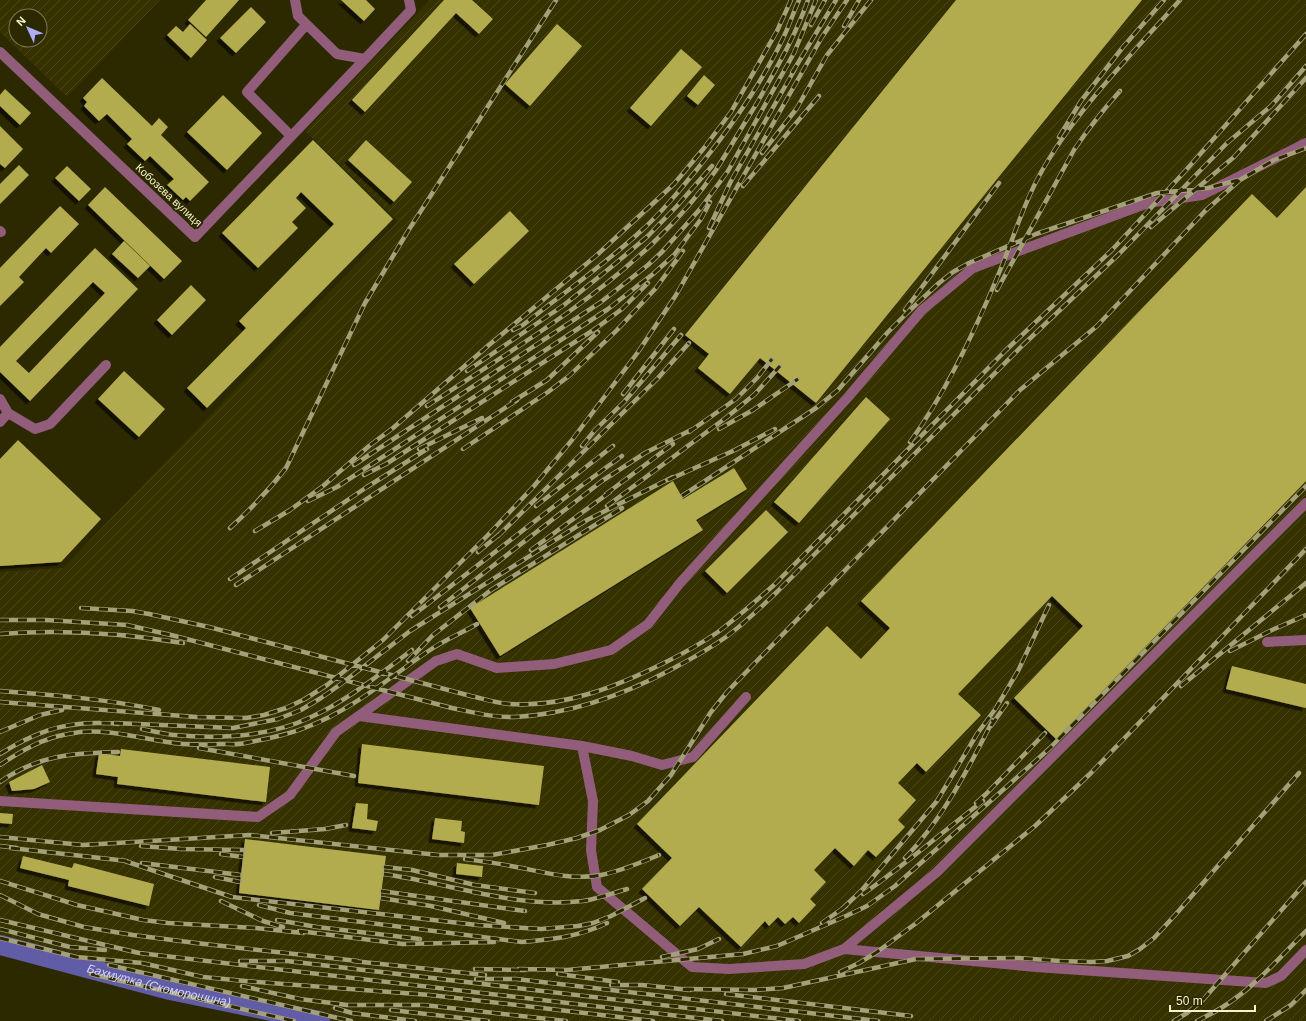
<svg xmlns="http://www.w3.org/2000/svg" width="1306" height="1021" font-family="Arial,sans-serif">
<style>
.industrial{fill:url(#industrial-furrows);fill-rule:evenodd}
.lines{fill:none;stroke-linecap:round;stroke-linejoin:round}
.river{stroke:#615ca6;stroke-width:20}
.building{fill:#b3ac50;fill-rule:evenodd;filter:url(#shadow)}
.minor{stroke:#915d7a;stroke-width:10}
.rail-casing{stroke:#a4a17a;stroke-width:4.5}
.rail{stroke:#2c2900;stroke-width:3;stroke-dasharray:9;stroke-linecap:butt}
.labels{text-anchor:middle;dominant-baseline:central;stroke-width:4;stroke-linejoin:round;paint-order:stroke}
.street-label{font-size:11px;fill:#f5f3cd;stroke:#2c2900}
.water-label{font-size:12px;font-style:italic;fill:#d2d2fc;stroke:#2c2900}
</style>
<defs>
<pattern id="industrial-furrows" width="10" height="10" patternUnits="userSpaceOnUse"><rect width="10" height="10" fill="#363200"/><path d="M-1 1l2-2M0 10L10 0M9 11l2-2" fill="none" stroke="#4a4618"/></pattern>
<filter id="shadow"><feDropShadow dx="-3.5" dy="3.5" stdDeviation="0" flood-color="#0009"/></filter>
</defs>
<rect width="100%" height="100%" fill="#2c2900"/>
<!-- industrial -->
<path class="industrial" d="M0,0H160L67,97L0,32ZM16,16H40V40H16Z
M430,0H1306V1021H282L195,1005L0,951V572L63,568L398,221L305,131Z"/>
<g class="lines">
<!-- river -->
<path class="river" id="s1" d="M0,945L170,990L320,1021"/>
</g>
<!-- building -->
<path class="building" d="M206,0H239L206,37L188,20Z
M341,0H366L375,9L364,21Z
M444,0H472L493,19L479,34L456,13L365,112L352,100Z
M956,0H1142L816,403L760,358L730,394L698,368L709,354L685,335Z
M251,7L266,22L236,53L220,38Z
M190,24L207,40L191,58L167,35L176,26L183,32Z
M557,24L582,46L530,106L505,84Z
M681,49L702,67L651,126L630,108Z
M704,75L715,85L698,105L687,96Z
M102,78L152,126L159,118L168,127L161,135L209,182L190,201L186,197L183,200L167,185L174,179L150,156L145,161L127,144L132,139L107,114L99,121L84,106L87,102L83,98Z
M5,89L31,113L20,125L0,106V95Z
M223,95L262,133L227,170L187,132Z
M0,126L23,149L5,168L0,164Z
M313,140L393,219L207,408L187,388L246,328L239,321L334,224L301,192L296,198L306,208L292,222L298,228L258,268L222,233Z
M366,140L412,182L394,202L348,160Z
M19,165L29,175L0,204V184Z
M67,166L91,189L79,201L55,178Z
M105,187L182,261L164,279L88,205Z
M1306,187V481L1056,739L1014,698L1083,626L1052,596L958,694L981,715L926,772L917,763L898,783L916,800L898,820L905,827L876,857L868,850L854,866L835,848L814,870L826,882L810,899L816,905L799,923L793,917L785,924L778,917L769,926L765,921L741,947L699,907L680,926L642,889L672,858L637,824L827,626L861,659L890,628L861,601L1252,194L1277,218Z
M60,206L79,224L51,253L46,248L19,277L24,282L0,306V268Z
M510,211L529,231L474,284L454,264Z
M124,241L150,266L138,278L112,254Z
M95,248L138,289L30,401L0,372V347ZM93,282L105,293L29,373L16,361Z
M191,285L206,300L172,335L157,320Z
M124,371L165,409L139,437L98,399Z
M866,397L890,419L799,523L774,502Z
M18,440L101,519L61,562L0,566V459Z
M734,468L747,489L696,520L703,530L500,656L470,608L673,481L683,499Z
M766,510L788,532L727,593L705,571Z
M1232,666L1306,684V708L1226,689Z
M362,744L544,766L539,805L358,783Z
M121,749L270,767L266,802L117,784L118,777L96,774L99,753L120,756Z
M42,765L50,782L34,789L12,791L9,782Z
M356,803L368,804L367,819L378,821L376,831L352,828Z
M0,813L13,814L12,824L0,823Z
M435,818L462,821L461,831L465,832L464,843L432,839Z
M245,839L386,856L379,910L239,893Z
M23,856L72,868L74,863L154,884L149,906L68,886L69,880L20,868Z
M457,863L483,866L482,877L456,874Z"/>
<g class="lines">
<!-- minor -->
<path class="minor" d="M295,0L298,16L337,54L365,59L411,10L409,0
M0,52L195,237L365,59
M291,136L247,92L306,25
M0,231L1,232
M0,399L8,413L0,422
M8,413L35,429L50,424L106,365
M1267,642L1306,640
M359,716L582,746L632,756L662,765L693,757L746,697
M582,746L593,801L591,850L597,887L692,967L729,969L804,964L844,949L937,872L1306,503
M0,801L258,817L290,795L336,732L436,661L457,654L497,668L554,664L611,650L648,624L680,583L849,396L922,310L973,268L1148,203L1202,195L1306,143
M844,949L1036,967L1266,983L1281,976L1306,950"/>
<!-- rail casing -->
<g class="rail-casing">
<path id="rail" d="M811,25L825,0
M844,26L859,0
M792,73L836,0
M1059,137L1081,101L1123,47L1164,0
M762,153L797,108L827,55L871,0
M743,186L819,96
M1151,227L1234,157L1306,78
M709,228L731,181L795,69
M997,290L1074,150C1088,129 1103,110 1120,91
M905,310L999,183
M513,330L523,325C562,294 604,265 641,231C662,212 680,190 698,168C731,127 763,82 785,34C790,23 794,11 799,0
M467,371L564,305L610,268L648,236L677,206L712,166
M623,394L674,329
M512,402L547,380L598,332
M427,406C504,355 586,307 653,243C674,223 699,195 716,170C730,148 743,125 757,103C776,69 795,37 808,0
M719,429L753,410L798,379
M689,432L736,399L757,378L772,359
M910,442C947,391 975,331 999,273C1012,242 1022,208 1038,178C1073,113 1131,55 1180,0
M582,446L595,430L624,402L681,335
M419,449L482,418
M463,449L548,392L569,376L617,330L656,288L683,251
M354,465L601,302L648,265L662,252L700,209L728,171L794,53L816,0
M364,475L386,464L595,329L622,309L648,283
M668,480L735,450L775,429
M606,494L673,444
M682,496L816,408L838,390L888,332L907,313L939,283L953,272L969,263L1036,234L1157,193L1208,188L1238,180
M308,501L337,487L608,309L631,291L653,274L674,255L701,219L710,202
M536,506L613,446
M607,506L727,417L755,394L780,366
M230,528C251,509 269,490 286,468L365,303L408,231L556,0
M255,531L290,510L323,486L369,446L393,428L489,345L597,255L674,184L704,148L731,112L777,31L791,0
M498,536L658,378L689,343
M531,550L610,492
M478,552L501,533
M230,579L367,487L427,449
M236,585L517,400
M440,607L602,481L645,453L693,429
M81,608L132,611L149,614L209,627L471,696C484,699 496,703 509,704C564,708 618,686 666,662C684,653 702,643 718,632C738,617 756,601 774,585L1006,350L1111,251L1187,169L1306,34
M412,616L570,494L622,456
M0,620H46L127,625L171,635L452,708C472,712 494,718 515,717C571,714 624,695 674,668C691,659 709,649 726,637C745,623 761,607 778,591L1023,345L1118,255L1227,143L1271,106L1306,66
M0,634C62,629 122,633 183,643
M1230,651L1272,630L1306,615
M408,661L433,635L491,590L622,508
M1181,686L1306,583
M0,691C53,695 106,699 159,710
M0,702L196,717L246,718L264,715L286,708L305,699L327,685L383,640L488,535L534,486L572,440L638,352L676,295L822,37L847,0
M114,723L233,728L278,719L301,710L321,698L341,684L410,631L587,520L673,477
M991,726L1007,703
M142,729C152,731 164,734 174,735C219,739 270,737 311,717C348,700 380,674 412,650
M0,732L40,715L62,710
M199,748L354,776
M0,754C32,734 61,722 100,723C106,723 112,723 118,724
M0,765C21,751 43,738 68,734C102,727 134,737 167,742C185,745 203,745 221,744C229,744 238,745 245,743C266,739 287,735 307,727C352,710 390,677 430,650C444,640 462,633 477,624
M0,782C38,755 73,753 118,752
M976,803L986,794L1045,733
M272,833L325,829L346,825
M0,837L83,845L250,835L438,855H492L547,845L577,838L600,830L629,815L648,801L671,775L711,712L727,692L752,666L1020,390L1097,326L1205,211L1240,180L1274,160L1306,148
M0,846L17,848
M141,846L181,849L244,850
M11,848L127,861
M221,854L243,857
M905,858C943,819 968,769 993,720
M465,859C480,861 496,863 511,866C540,871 571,881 601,875C621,871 640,863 659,855
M122,860L232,897L477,925L541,929L578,926L593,923L611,916L645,898
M142,863L241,875
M384,867L412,870L475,885L535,893
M384,874C449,883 515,909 583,901C597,899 613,893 627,889
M215,877L240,882
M0,881L77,905L143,920L168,923L256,928L303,933
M381,891L525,911
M863,894C905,865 942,832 983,801
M0,895L38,914L84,927L133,935L196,943L358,961
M381,898L431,906L504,923
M221,901L263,921L283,927
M259,905L290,913L522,942C554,939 578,937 607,923
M842,909L862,890L937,801L977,734L996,708L1018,671L1049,605
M0,920L139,953L722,1021
M277,920L317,927L420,939
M822,923L846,906
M0,929L70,947L105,950
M299,931L403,944L494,942
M0,938L76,957L142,963L203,977L245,981L430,995L653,1021
M662,957L698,949L719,939
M240,961H287L799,1021
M353,961L485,975
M109,965L351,1021
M475,969L525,970
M519,969L567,970L743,954L777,946L846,916L867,906L895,886L1050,748L1306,486
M840,972L859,963L877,952L915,924L1035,826L1091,773L1306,549
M91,974L294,1021
M558,974L618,982
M476,979H516L878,1021
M611,985H642L690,990
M242,986L300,999L347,1005H424L566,1021
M685,989L755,990L783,988L916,959L1018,958L1060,961L1091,962L1107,961L1128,956L1140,949L1154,938L1176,914L1299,773
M726,994L911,1016
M335,1008L352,1013L415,1021
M391,1010L488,1021
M1174,1021L1187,1013L1202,1001L1306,882
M1197,1021C1205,1017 1213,1013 1221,1008C1253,989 1280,957 1306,931
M1266,1021L1291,1005L1306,990"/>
</g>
<!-- rail -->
<use href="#rail" class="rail"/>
</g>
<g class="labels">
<!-- street labels -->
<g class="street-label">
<text transform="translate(169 195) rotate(43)">Кобозєва вулиця</text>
</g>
<!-- water labels -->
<g class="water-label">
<text stroke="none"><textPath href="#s1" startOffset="164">Бахмутка (Скоморошина)</textPath></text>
</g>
</g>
<!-- north arrow -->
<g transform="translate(28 28) rotate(314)"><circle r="19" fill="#2c2900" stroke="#7c7a52"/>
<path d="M0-3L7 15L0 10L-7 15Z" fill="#b0aefa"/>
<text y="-6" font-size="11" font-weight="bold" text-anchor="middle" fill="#f5f3cd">N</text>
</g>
<!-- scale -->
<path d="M1170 1005v6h85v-6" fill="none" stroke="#f5f3cd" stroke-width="2"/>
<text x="1176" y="1005" font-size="12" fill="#f5f3cd" stroke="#2c2900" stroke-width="3" paint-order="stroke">50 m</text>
</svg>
